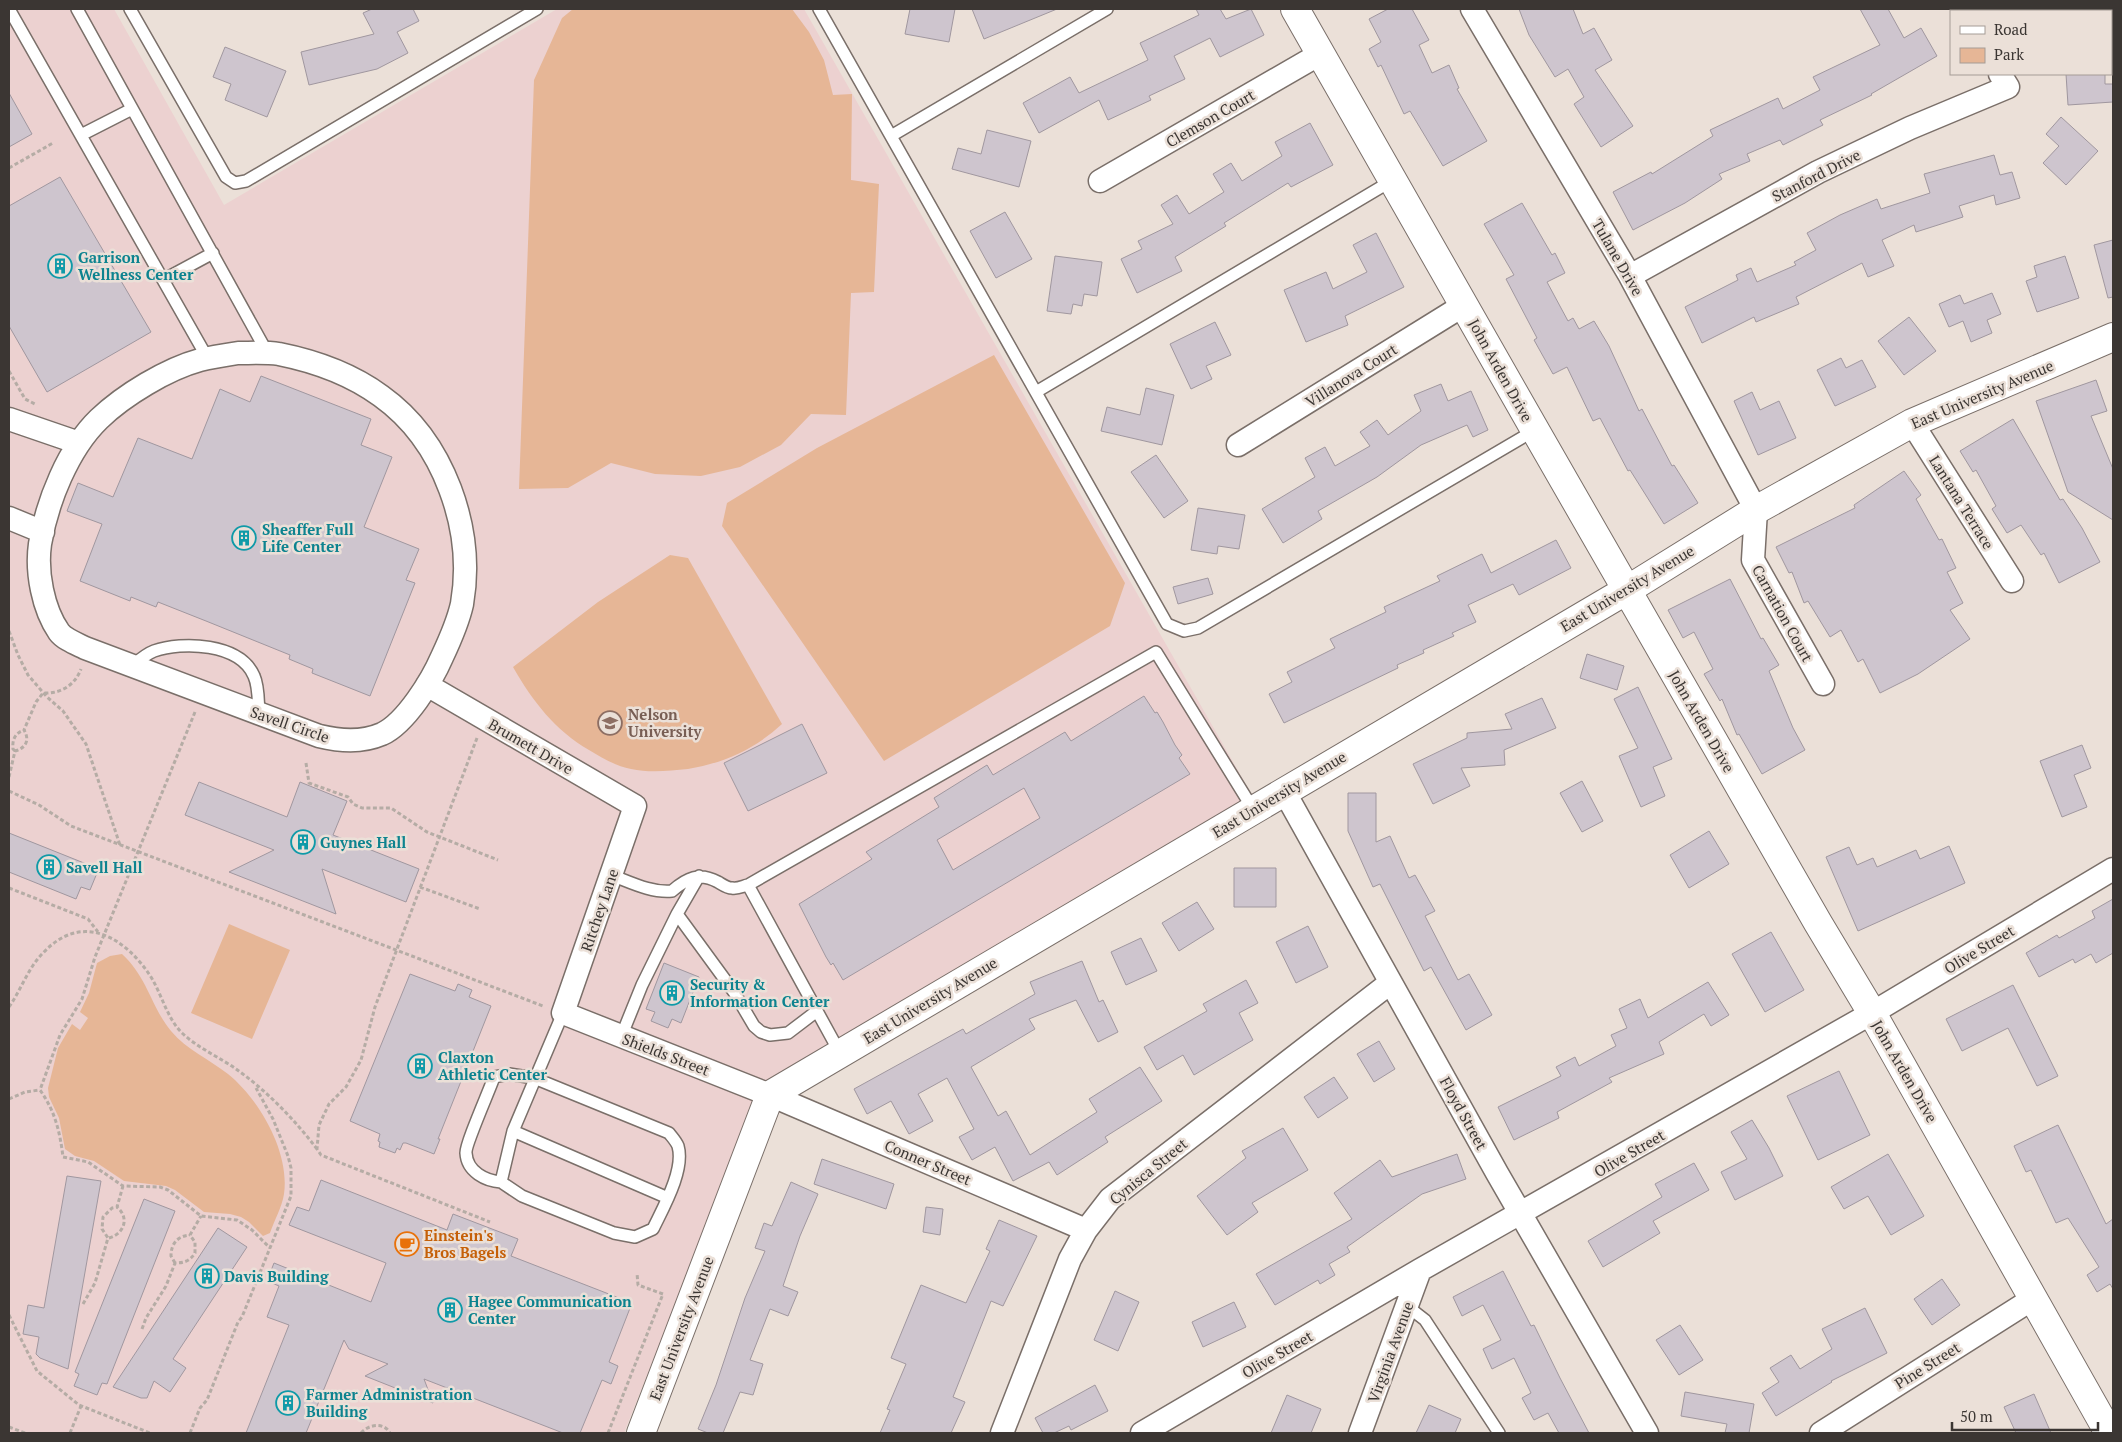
<svg xmlns="http://www.w3.org/2000/svg" width="2122" height="1442" font-family="'PT Serif',serif">
<style>
.education{fill:#ecd1d0}
.green{fill:#e6b696}
.building{fill:#cec5ce;stroke:#a0979f;fill-rule:evenodd}
.lines{fill:none;stroke-linecap:round;stroke-linejoin:round}
.service-casing{stroke:#7a6f69;stroke-width:14}
.minor-casing{stroke:#7a6f69;stroke-width:25}
.tertiary-casing{stroke:#7a6f69;stroke-width:30}
.path{stroke:#b5aca5;stroke-width:3;stroke-dasharray:4 2.5;stroke-linecap:butt}
.service{stroke:#fff;stroke-width:11}
.minor{stroke:#fff;stroke-width:22}
.tertiary{stroke:#fff;stroke-width:28}
.labels{text-anchor:middle;dominant-baseline:central;stroke-width:5;stroke-linejoin:round;paint-order:stroke}
.street-label{font-size:15px;fill:#3b3633;stroke:#ebe0d8}
.culture-label{font-size:15px;font-weight:bold;fill:#0d838f;stroke:#ebe0d8;text-anchor:start}
.education-label{font-size:15px;font-weight:bold;fill:#785e54;stroke:#ebe0d8;text-anchor:start}
.food-label{font-size:15px;font-weight:bold;fill:#c56008;stroke:#ebe0d8;text-anchor:start}
</style>
<rect width="100%" height="100%" fill="#ebe0d8"/>
<!-- education -->
<path class="education" d="M9,9H114L224,205L557,9H804L1253,797L759,1095L624,1433H9Z"/>
<!-- green -->
<path class="green" d="M573,9H792L809,32L824,60L833,95L852,94L851,180L879,184L874,292L851,293L846,415L811,414L781,445L740,467L701,476L655,474L611,463L568,488L519,489L534,80L562,18Z
M994,355L1125,583L1110,626L884,761L722,526L727,503L817,448Z
M670,555L688,558L782,724C755,749 724,763 688,769C669,771 649,773 631,769C616,766 602,758 589,750C555,730 533,702 513,667L598,602Z
M229,924L290,950L252,1039L191,1013Z
M122,954C148,978 151,1007 171,1031C187,1050 209,1059 228,1074C259,1099 290,1152 284,1194C282,1207 274,1221 270,1233L263,1236L249,1222L241,1217L230,1214L204,1212L175,1190L166,1186L124,1181L94,1161L75,1156L65,1149L59,1118L49,1097L48,1088L58,1048L72,1024L80,1030L88,1018L80,1012L89,993L97,963L110,956Z"/>
<!-- building -->
<path class="building" d="M372,9H413L419,21L397,32L408,53L377,69L309,85L301,52L374,34L363,13Z
M910,9H955L949,42L905,34Z
M972,9H1057L984,39Z
M1196,9H1220L1226,19L1251,9L1264,35L1220,57L1210,38L1174,56L1185,79L1149,96L1151,100L1108,120L1099,100L1039,133L1023,103L1070,77L1079,93L1148,60L1140,43L1199,15Z
M1388,9H1412L1429,40L1419,45L1432,73L1449,65L1459,88L1457,89L1487,141L1443,166L1410,111L1404,114L1381,65L1378,67L1369,49L1381,42L1369,19Z
M1519,9H1573L1583,34L1594,28L1612,60L1595,70L1633,126L1601,147L1574,104L1584,97L1568,69L1555,77L1529,35Z
M1860,9H1888L1904,38L1921,28L1937,56L1871,94L1872,95L1820,120L1823,125L1783,145L1780,140L1747,154L1750,161L1719,174L1722,179L1685,203L1633,230L1613,192L1651,172L1652,174L1713,136L1710,130L1778,98L1783,109L1820,90L1813,77L1880,45Z
M225,47L286,71L267,117L225,100L231,84L213,77Z
M2066,74H2105V84H2113V102L2068,105Z
M9,93L32,134L9,147Z
M2061,117L2098,151L2066,185L2043,163L2059,146L2046,134Z
M1310,123L1333,165L1291,187L1288,183L1224,223L1226,226L1175,257L1182,271L1137,293L1121,259L1142,249L1138,241L1173,224L1161,205L1177,195L1189,214L1224,192L1213,174L1231,163L1242,181L1282,156L1275,142Z
M987,130L1031,141L1019,187L952,169L958,148L981,154Z
M1994,155L2000,175L2012,172L2020,198L1996,205L1994,195L1959,206L1963,217L1916,232L1914,225L1882,240L1894,266L1868,277L1862,263L1796,297L1799,304L1756,322L1754,317L1702,343L1685,307L1738,280L1736,275L1751,268L1757,282L1796,265L1794,262L1816,250L1807,233L1840,215L1877,199L1881,209L1930,193L1924,174Z
M60,177L151,332L47,392L9,326V206Z
M1522,203L1552,255L1555,253L1565,273L1547,282L1568,321L1573,318L1579,329L1594,321L1609,346L1639,411L1642,409L1672,466L1674,465L1698,503L1664,524L1630,470L1628,471L1600,418L1593,421L1567,367L1553,374L1534,340L1537,338L1506,279L1514,275L1484,224Z
M1005,212L1032,259L996,278L970,231Z
M1376,233L1404,287L1345,316L1348,325L1306,342L1284,290L1326,272L1333,289L1367,272L1353,245Z
M2113,240V297L2108,298L2094,245Z
M1055,256L1102,262L1097,296L1084,294L1082,306L1073,304L1071,314L1047,311Z
M2065,256L2079,298L2037,312L2026,281L2037,277L2034,266Z
M1992,293L2001,314L1987,320L1992,333L1971,342L1963,321L1949,327L1939,304L1960,295L1964,304Z
M1909,317L1936,351L1904,375L1878,341Z
M1215,322L1231,355L1206,366L1212,379L1191,389L1170,344Z
M1841,358L1846,368L1862,360L1876,387L1835,406L1817,370Z
M261,376L371,419L361,445L392,457L364,527L419,549L406,580L415,583L370,696L312,673L313,669L289,659L290,655L206,621L158,602L156,607L131,597L130,601L80,581L102,524L67,511L78,483L113,497L138,438L192,459L220,389L250,402Z
M2096,380L2107,411L2091,416L2113,469V520L2068,492L2036,401Z
M1441,384L1448,401L1471,391L1488,430L1473,437L1467,425L1421,445L1377,477L1318,511L1322,519L1283,543L1262,509L1315,477L1305,458L1325,447L1335,466L1370,446L1360,432L1377,420L1388,435L1421,411L1414,395Z
M1146,388L1174,395L1162,445L1101,431L1107,407L1140,415Z
M1752,392L1760,410L1779,401L1796,438L1758,455L1734,401Z
M2013,419L2060,500L2063,499L2082,528L2100,562L2059,583L2044,553L2041,555L2021,525L2007,533L1992,509L1996,506L1976,470L1973,472L1960,451Z
M1156,455L1188,501L1164,518L1131,472Z
M1904,471L1921,495L1916,499L1939,540L1942,539L1956,568L1947,572L1963,603L1950,610L1970,639L1918,674L1880,693L1863,659L1858,662L1841,630L1830,637L1808,601L1804,603L1792,572L1789,573L1776,547L1855,508L1854,505Z
M1198,508L1245,515L1239,549L1218,546L1217,554L1191,550Z
M1556,540L1571,568L1519,595L1513,584L1468,605L1476,622L1452,633L1454,636L1423,650L1424,653L1397,665L1398,668L1284,723L1269,694L1292,682L1287,672L1335,648L1330,639L1386,612L1384,607L1440,581L1437,576L1482,554L1491,573Z
M1208,578L1213,594L1178,604L1173,587Z
M1730,579L1761,639L1763,638L1779,665L1769,671L1793,728L1805,750L1762,774L1739,734L1737,735L1722,699L1720,701L1704,674L1713,669L1694,632L1683,638L1668,610Z
M1587,654L1624,666L1617,690L1580,678Z
M1638,687L1672,759L1653,767L1665,796L1641,807L1619,756L1638,748L1614,699Z
M1144,696L1155,713L1157,712L1163,722L1175,745L1182,755L1179,758L1190,774L843,980L833,963L831,965L826,957L799,904L872,859L866,852L939,807L934,798L987,765L993,775L1065,732L1071,741ZM1024,788L1040,818L953,870L937,840Z
M1542,698L1556,728L1504,750L1505,765L1461,768L1470,786L1433,804L1413,764L1467,738V733L1512,729L1505,714Z
M802,724L827,773L748,811L724,763Z
M2082,745L2091,768L2074,775L2087,807L2062,817L2040,761Z
M1582,781L1603,821L1582,832L1560,793Z
M199,782L287,817L300,782L347,801L333,835L419,869L406,902L322,869L336,914L229,872L274,850L185,815Z
M1348,793H1376V842L1390,836L1409,878L1415,875L1435,911L1425,916L1458,980L1469,974L1492,1015L1466,1030L1431,967L1424,971L1380,884L1373,887L1348,831Z
M1709,831L1729,864L1689,888L1670,855Z
M9,833L89,865L88,869L97,873L90,890L81,887L76,899L9,872Z
M1949,846L1965,883L1858,931L1826,857L1849,847L1857,865L1873,858L1877,867L1916,850L1920,859Z
M1234,868H1276V907H1234Z
M2113,899V953L2096,963L2091,954L2075,963L2073,959L2039,977L2026,953L2057,935L2059,938L2095,918L2092,911Z
M1197,902L1214,929L1179,951L1162,923Z
M1308,926L1328,967L1296,983L1276,942Z
M1771,932L1804,990L1765,1012L1732,954Z
M1141,938L1157,971L1126,985L1111,952Z
M1082,961L1099,1002L1103,1000L1118,1032L1098,1042L1076,1000L1029,1019L1035,1029L971,1067L998,1116L1006,1111L1030,1155L1097,1112L1089,1099L1140,1067L1162,1101L1105,1137L1108,1142L1057,1175L1049,1162L1013,1181L995,1147L972,1160L959,1137L974,1129L947,1078L918,1094L933,1121L909,1134L891,1101L867,1114L854,1089L963,1029L966,1034L1035,994L1030,982Z
M664,963L699,977L681,1023L672,1019L668,1028L651,1021L655,1012L646,1009Z
M410,974L455,991L458,984L472,990L469,997L491,1006L438,1139H440L434,1154L406,1143H403L400,1150L397,1148L395,1153L379,1147L380,1142L378,1141L380,1134L350,1121Z
M1246,980L1258,1003L1239,1013L1253,1040L1194,1075L1183,1055L1157,1070L1144,1047L1207,1011L1203,1004Z
M1708,982L1729,1015L1711,1026L1704,1014L1659,1042L1664,1054L1609,1078L1612,1082L1557,1112L1559,1118L1514,1140L1498,1107L1561,1076L1556,1067L1575,1057L1579,1066L1616,1046L1611,1035L1627,1028L1619,1009L1640,999L1648,1018Z
M2013,985L2058,1076L2037,1086L2008,1028L1962,1051L1946,1019Z
M1379,1041L1395,1069L1374,1082L1357,1054Z
M1839,1071L1870,1135L1818,1160L1787,1096Z
M1334,1077L1348,1098L1318,1118L1304,1097Z
M1752,1120L1769,1148L1783,1176L1735,1200L1721,1172L1747,1159L1731,1132Z
M2058,1125L2106,1224L2113,1219V1289L2110,1284L2097,1292L2087,1275L2099,1267L2068,1218L2056,1223L2031,1170L2026,1172L2014,1146Z
M1283,1128L1308,1170L1252,1203L1258,1212L1227,1235L1197,1196L1246,1158L1242,1151Z
M1457,1154L1466,1179L1422,1194L1347,1247L1350,1252L1329,1264L1335,1275L1320,1284L1318,1280L1275,1305L1256,1274L1352,1219L1334,1193L1380,1160L1392,1177Z
M1888,1154L1924,1216L1891,1235L1868,1196L1844,1209L1831,1187Z
M822,1159L894,1184L886,1209L814,1184Z
M1694,1163L1709,1190L1653,1221L1660,1233L1603,1267L1588,1241L1662,1197L1655,1184Z
M67,1176L101,1181L68,1369L40,1358L36,1354L39,1337L23,1334L28,1305L44,1308Z
M321,1180L447,1230L453,1214L518,1239L511,1256L632,1303L609,1362L618,1366L611,1384L602,1380L580,1433H563L424,1379L433,1403L365,1376L388,1364L349,1349L344,1340L306,1433H246L289,1325L267,1317L279,1286L267,1281L274,1263L371,1302L386,1263L289,1225L297,1207L309,1211Z
M791,1182L818,1194L800,1236L783,1286L798,1292L788,1316L770,1309L750,1360L763,1364L753,1395L740,1392L723,1433H708L698,1429L716,1385L745,1298L765,1251L755,1248L764,1223L772,1226Z
M144,1199L175,1211L107,1384L102,1383L97,1395L74,1386L79,1374L75,1372Z
M926,1207L943,1209L940,1235L923,1232Z
M999,1220L1037,1236L1003,1306L991,1301L953,1397L965,1402L951,1433H880L890,1410L887,1409L906,1364L891,1358L921,1285L966,1303L990,1251L986,1249Z
M218,1228L247,1247L173,1359L186,1368L170,1392L154,1381L147,1398H141L113,1387Z
M1503,1271L1531,1326L1534,1325L1560,1378L1589,1433H1559L1548,1413L1534,1420L1522,1398L1531,1393L1514,1358L1492,1369L1483,1349L1501,1340L1483,1305L1462,1316L1453,1297Z
M1942,1279L1960,1305L1932,1325L1914,1299Z
M1115,1291L1139,1302L1118,1351L1094,1340Z
M1234,1302L1246,1327L1203,1347L1192,1322Z
M1865,1308L1887,1353L1831,1381L1832,1382L1776,1416L1762,1393L1779,1382L1770,1368L1791,1355L1800,1369L1832,1349L1822,1329Z
M1680,1325L1703,1360L1679,1375L1656,1340Z
M1095,1385L1108,1411L1071,1430L1069,1426L1054,1433H1043L1035,1418Z
M1685,1392L1754,1404L1749,1433H1725L1727,1424L1681,1416Z
M2034,1394L2051,1433H2016L2004,1407Z
M1287,1395L1321,1409L1311,1433H1271Z
M1429,1405L1461,1419L1455,1433H1416Z"/>
<g class="lines">
<!-- service casing -->
<g class="service-casing">
<path id="service" d="M9,9L208,359
M77,9L268,354
M130,9L226,177L235,183L246,181L537,9
M819,9L1167,624L1184,631L1198,628L1535,430
M81,135L132,109
M891,136L1107,9
M163,280L213,253
M1036,392L1393,180
M132,666C138,661 146,654 154,651C182,641 240,643 254,676C259,687 258,701 259,714
M611,875C630,882 651,893 672,891C687,878 699,872 718,882C723,885 727,888 732,888C738,889 743,886 748,885
M699,876L677,914L734,992L754,1026L761,1032L770,1035L788,1033L817,1011
M621,1037L642,985L677,914
M840,1053L748,885L1156,652L1253,809
M513,1131L668,1198
M501,1182C486,1181 467,1172 466,1153C465,1145 490,1089 494,1077L509,1074L534,1078L669,1133C672,1137 676,1141 678,1146C685,1170 663,1208 653,1229L635,1237L614,1233L522,1196L501,1182L513,1131L563,1013
M1407,1306L1425,1320L1499,1433"/>
</g>
<!-- minor casing -->
<g class="minor-casing">
<path id="minor" d="M1472,9L1630,276L1756,510L1753,560L1823,684
M1965,9L1966,11
M1100,181L1320,54
M1630,276L1818,172L1910,128L2008,87L2000,74
M238,353C251,353 266,352 279,354C314,361 351,374 381,396C444,441 475,529 462,604C458,622 450,640 442,657C432,680 406,723 382,734C361,743 340,741 319,736L85,648C77,644 64,639 59,632C43,609 36,572 40,544C47,502 68,449 99,419C124,395 167,369 200,360C212,357 225,355 238,353Z
M9,419L79,443
M1912,423L2012,581
M1238,445L1464,305
M9,518L43,532
M427,685L635,806L563,1013L770,1095L1086,1230
M1284,791L1497,1173L1647,1433
M1002,1433L1070,1259L1086,1230L1110,1199L1390,983
M1142,1433L1420,1270L1872,1013L2113,869
M1360,1433L1420,1270
M1821,1433L2034,1298"/>
</g>
<!-- tertiary casing -->
<g class="tertiary-casing">
<path id="tertiary" d="M1295,9L1535,430L1818,923L1872,1013L2109,1433
M641,1433L770,1095L1627,590L1756,510L1912,423L2113,337"/>
</g>
<!-- path -->
<path class="path" d="M9,168L53,143
M9,371L25,399L35,404
M9,631L18,655L28,675L47,697L63,711L86,744L120,845
M195,712L95,957L82,999L60,1035L40,1090C55,1111 60,1132 63,1157L88,1162L123,1186L160,1187L168,1190L201,1216L237,1220L252,1230L270,1248
M477,738L375,1007L361,1060L346,1087L329,1104L319,1125L317,1149L321,1155L490,1222
M15,751L13,749C12,740 15,733 24,730
M306,763L309,783L348,797L353,804L362,808H391L427,832L498,860
M9,777L15,751C26,748 30,740 24,730L36,702L43,693C61,694 75,685 81,669
M9,791L39,805L71,826L543,1006
M420,887L480,909
M9,888L88,919L98,932
M9,1007C21,990 28,968 43,953C82,911 125,937 151,977C162,995 167,1018 182,1033C198,1048 219,1057 236,1069C266,1090 295,1120 317,1149
M9,1099L25,1092L40,1090
M109,1238C124,1234 130,1218 117,1207
M175,1263L171,1256C171,1243 178,1236 190,1235
M83,1304L95,1283L108,1238L102,1229L103,1217L112,1208L117,1207L123,1186
M9,1315L37,1371L79,1405L150,1433
M142,1329L146,1318L166,1286L175,1263C184,1263 190,1261 195,1253V1242L190,1235L201,1216
M9,1427L25,1433
M70,1433L81,1406
M190,1433L200,1408L207,1400L238,1322L242,1317L291,1196V1168L288,1156L273,1119L256,1088
M361,1433C369,1424 384,1422 390,1433
M608,1433L663,1294L638,1285L637,1273"/>
<!-- service -->
<use href="#service" class="service"/>
<!-- minor -->
<use href="#minor" class="minor"/>
<!-- tertiary -->
<use href="#tertiary" class="tertiary"/>
</g>
<!-- icons -->
<defs>
<g id="building-ring" transform="scale(1.25)"><circle r="9.5" fill="#ebe0d8" stroke="#0f9aa8" stroke-width="1.5"/><path d="M-4-6H4V6H1V3H-1V6H-4ZM-2.5-4.3h1.7v1.8h-1.7ZM.8-4.3h1.7v1.8H.8ZM-2.5-1h1.7V.8h-1.7ZM.8-1h1.7V.8H.8Z" fill="#0f9aa8"/></g>
<g id="university-ring" transform="scale(1.25)"><circle r="9.5" fill="#ebe0d8" stroke="#8d6e63" stroke-width="1.5"/><path d="M0-5L7-2L0 1L-7-2ZM-4 1L0 2.5L4 1V4Q0 6-4 4Z" fill="#8d6e63"/></g>
<g id="cafe-ring" transform="scale(1.25)"><circle r="9.5" fill="#ebe0d8" stroke="#e8710a" stroke-width="1.5"/><path d="M-5.5-4.5H6V0H3Q3 3.5 0 3.5H-2.5Q-5.5 3.5-5.5 0ZM3-3.2v2h1.7v-2ZM-6 4.5H4V6H-6Z" fill="#e8710a"/></g>
</defs>
<g fill-rule="evenodd">
<use href="#building-ring" x="60" y="266"/>
<use href="#building-ring" x="244" y="538"/>
<use href="#university-ring" x="610" y="723"/>
<use href="#building-ring" x="303" y="842"/>
<use href="#building-ring" x="49" y="867"/>
<use href="#building-ring" x="672" y="993"/>
<use href="#building-ring" x="420" y="1066"/>
<use href="#cafe-ring" x="407" y="1244"/>
<use href="#building-ring" x="207" y="1276"/>
<use href="#building-ring" x="450" y="1310"/>
<use href="#building-ring" x="288" y="1403"/>
</g>
<g class="labels">
<!-- street labels -->
<g class="street-label">
<text transform="translate(1210 118) rotate(-30)">Clemson Court</text>
<text transform="translate(1816 175) rotate(-27)">Stanford Drive</text>
<text transform="translate(1618 257) rotate(60)">Tulane Drive</text>
<text transform="translate(1501 370) rotate(61)">John Arden Drive</text>
<text transform="translate(1351 375) rotate(-32)">Villanova Court</text>
<text transform="translate(1982 394) rotate(-23)">East University Avenue</text>
<text transform="translate(1962 502) rotate(58)">Lantana Terrace</text>
<text transform="translate(1627 588) rotate(-31)">East University Avenue</text>
<text transform="translate(1783 613) rotate(61)">Carnation Court</text>
<text transform="translate(1702 721) rotate(60)">John Arden Drive</text>
<text transform="translate(290 724) rotate(19)">Savell Circle</text>
<text transform="translate(531 746) rotate(30)">Brumett Drive</text>
<text transform="translate(1279 794) rotate(-31)">East University Avenue</text>
<text transform="translate(599 910) rotate(-71)">Ritchey Lane</text>
<text transform="translate(1979 949) rotate(-31)">Olive Street</text>
<text transform="translate(930 1000) rotate(-31)">East University Avenue</text>
<text transform="translate(666 1054) rotate(21)">Shields Street</text>
<text transform="translate(1905 1071) rotate(60)">John Arden Drive</text>
<text transform="translate(1464 1113) rotate(61)">Floyd Street</text>
<text transform="translate(1629 1153) rotate(-30)">Olive Street</text>
<text transform="translate(928 1162) rotate(23)">Conner Street</text>
<text transform="translate(1148 1171) rotate(-39)">Cynisca Street</text>
<text transform="translate(681 1328) rotate(-69)">East University Avenue</text>
<text transform="translate(1390 1352) rotate(-70)">Virginia Avenue</text>
<text transform="translate(1277 1354) rotate(-30)">Olive Street</text>
<text transform="translate(1927 1365) rotate(-32)">Pine Street</text>
</g>
<!-- culture labels -->
<g class="culture-label">
<text x="78" y="257">Garrison<tspan x="78" dy="17">Wellness Center</tspan></text>
<text x="262" y="529">Sheaffer Full<tspan x="262" dy="17">Life Center</tspan></text>
<text x="320" y="842">Guynes Hall</text>
<text x="66" y="867">Savell Hall</text>
<text x="690" y="984">Security &amp;<tspan x="690" dy="17">Information Center</tspan></text>
<text x="438" y="1057">Claxton<tspan x="438" dy="17">Athletic Center</tspan></text>
<text x="224" y="1276">Davis Building</text>
<text x="468" y="1301">Hagee Communication<tspan x="468" dy="17">Center</tspan></text>
<text x="306" y="1394">Farmer Administration<tspan x="306" dy="17">Building</tspan></text>
</g>
<!-- education labels -->
<g class="education-label">
<text x="628" y="714">Nelson<tspan x="628" dy="17">University</tspan></text>
</g>
<!-- food labels -->
<g class="food-label">
<text x="424" y="1235">Einstein's<tspan x="424" dy="17">Bros Bagels</tspan></text>
</g>
</g>
<!-- border -->
<rect width="2122" height="1442" fill="none" stroke="#3b3633" stroke-width="20"/>
<!-- legend -->
<rect x="1950" y="10" width="162" height="65" fill="#ebe0d8" stroke="#a59c96"/>
<rect x="1960" y="26" width="25" height="8" fill="#ffffff" stroke="#a59c96"/>
<text x="1994" y="35" font-size="15" fill="#3b3633">Road</text>
<rect x="1960" y="48" width="25" height="15" fill="#e6b696" stroke="#a59c96"/>
<text x="1994" y="60" font-size="15" fill="#3b3633">Park</text>
<!-- scale -->
<path d="M1952 1422v8h146v-8" fill="none" stroke="#3b3633" stroke-width="2.5"/>
<text x="1960" y="1422" font-size="15" fill="#3b3633" stroke="#ebe0d8" stroke-width="4" paint-order="stroke">50 m</text>
</svg>
